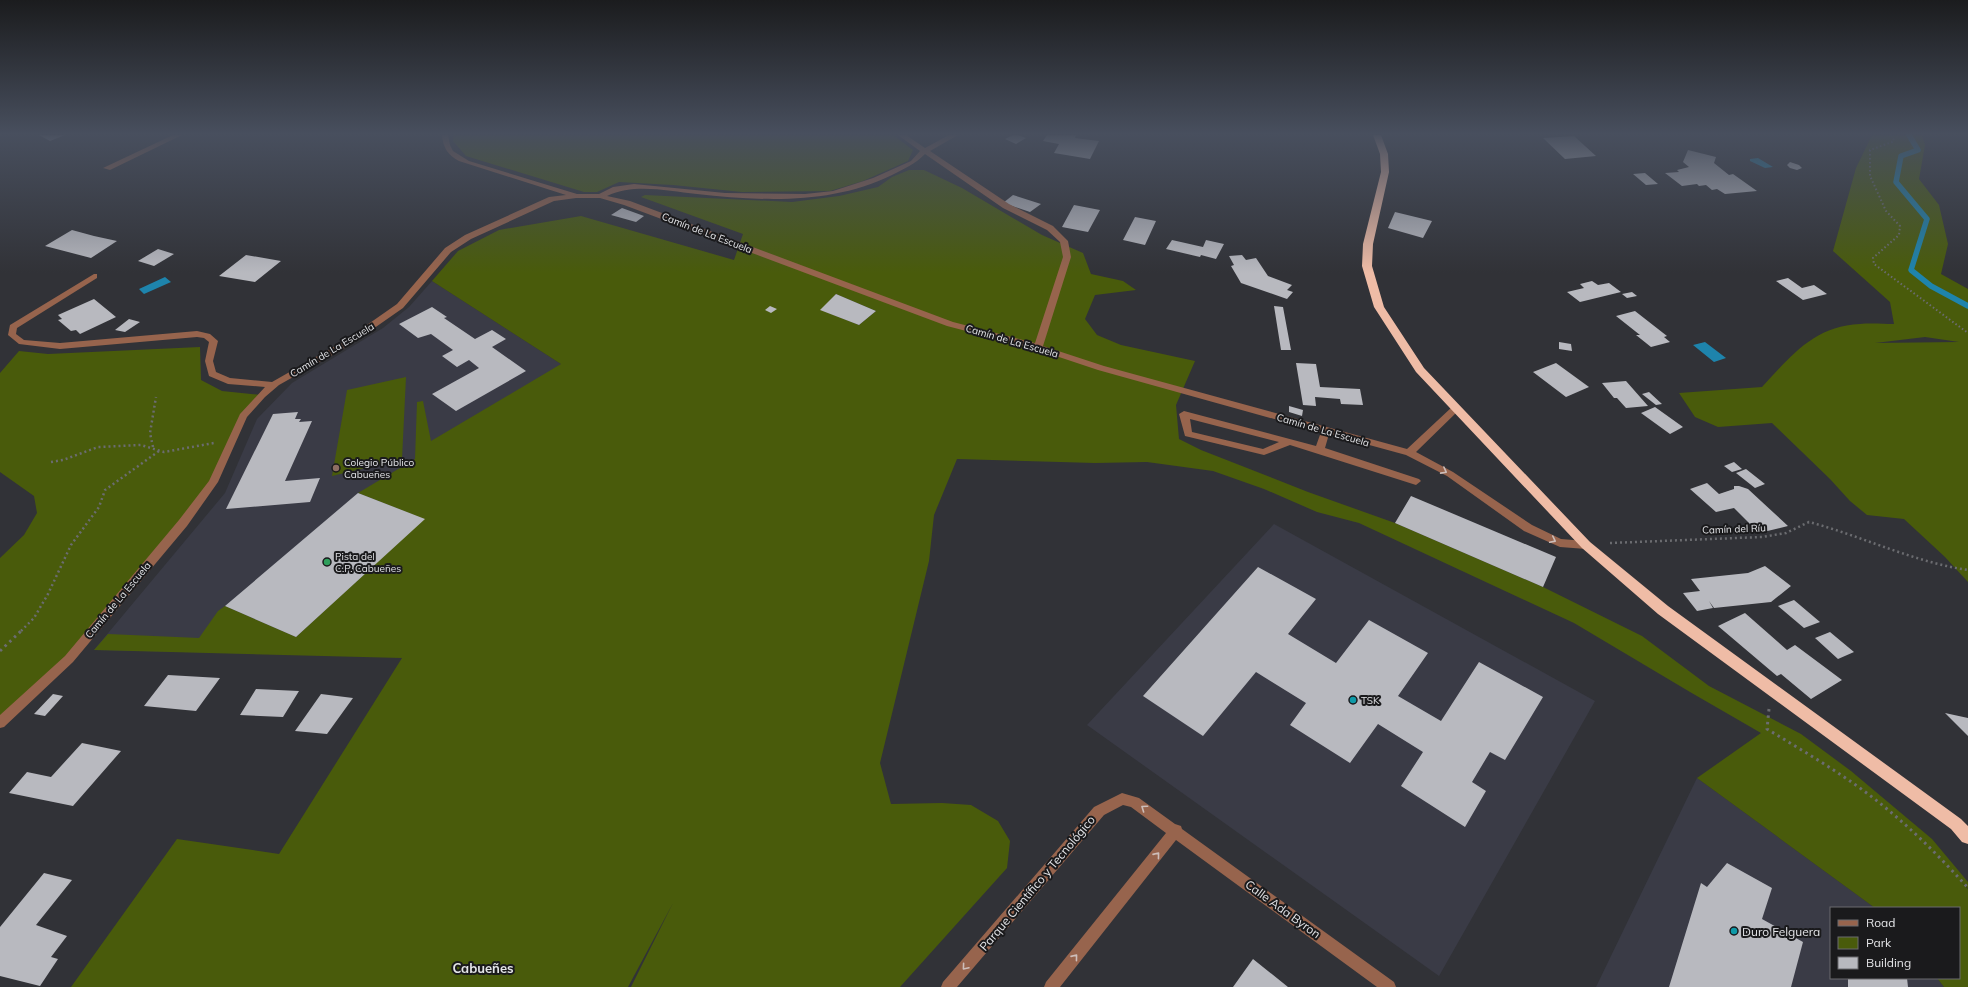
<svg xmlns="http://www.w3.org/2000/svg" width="1968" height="987" font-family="Mulish,sans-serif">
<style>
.built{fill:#3a3b46}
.green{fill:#495b0b;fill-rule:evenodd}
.water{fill:#1e84ac}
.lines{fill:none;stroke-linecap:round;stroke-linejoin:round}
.stream{stroke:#1e84ac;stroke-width:5.5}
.building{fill:#b8b9bf}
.path-far2{stroke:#6b6c70;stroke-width:2;stroke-dasharray:1.5 2.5;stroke-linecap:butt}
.path-far1{stroke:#6b6c70;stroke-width:2.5;stroke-dasharray:2 3;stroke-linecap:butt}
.path{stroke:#6b6c70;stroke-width:3;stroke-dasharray:2.5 4;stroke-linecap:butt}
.minor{fill:#97644d;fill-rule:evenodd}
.highway{fill:#efbca6;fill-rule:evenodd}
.oneway{stroke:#cdbeba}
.education-dot{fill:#8d6e63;stroke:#1a1a1c;stroke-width:1.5}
.leisure-dot{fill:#2e9e5b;stroke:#1a1a1c;stroke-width:1.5}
.culture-dot{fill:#0f9aa8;stroke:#1a1a1c;stroke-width:1.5}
.labels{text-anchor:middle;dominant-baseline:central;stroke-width:4;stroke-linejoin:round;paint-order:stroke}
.street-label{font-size:10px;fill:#e4e5e8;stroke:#1a1a1c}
.poi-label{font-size:10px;fill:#e4e5e8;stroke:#1a1a1c;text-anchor:start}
.near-street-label{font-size:12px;fill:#e4e5e8;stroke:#1a1a1c}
.near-poi-label{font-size:12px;fill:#e4e5e8;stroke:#1a1a1c;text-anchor:start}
.near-neighbourhood-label{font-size:13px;font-weight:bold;fill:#e4e5e8;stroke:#1a1a1c}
</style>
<rect width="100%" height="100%" fill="#313237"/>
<!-- built -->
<path class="built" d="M432,281L561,364L460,564L402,657L94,650L225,493L257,419L292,383L383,328L409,307Z
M1274,524L1595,701L1439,976L1087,725Z
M1697,778L1875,908H1831V978H1937L1944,987H1596Z"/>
<!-- green -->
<path class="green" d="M454,135H893L913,150L908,161L863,181L830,191L742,192L673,185L619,182L597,192H584L466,156L453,141Z
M1872,135H1922L1925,145L1919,179L1939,205L1948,244L1941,274L1968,289V582L1945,557L1904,519L1867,515L1850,501L1830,479L1772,423L1718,427L1695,417L1679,393L1762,387C1791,356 1814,326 1860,324C1871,323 1883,324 1894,324L1890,302L1833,251L1856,168ZM1925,337L1959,342L1875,343Z
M909,170H924L962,188L1042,235L1083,253L1091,274L1123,281L1136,290L1095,295L1085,319L1097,335L1121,345L1195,361L1176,405L1179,439L1201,450L1308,492L1395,523L1543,587L1642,636L1709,686L1801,734L1851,771L1932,839L1968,882V888L1961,882L1968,889V987H1944L1937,978H1959V908H1875L1697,778L1761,733L1690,692L1574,623L1359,523L1317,512L1264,489L1213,471L1147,462L1095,463L957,459L934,515L929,561L880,763L891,804L942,803L971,805L998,821L1010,841L1007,868L900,987H631L673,903L628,987H71L177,839L279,854L402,658L94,650L108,634L199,638L218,611L225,606L296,637L424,519L358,493L415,459L417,402L423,401L431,441L561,364L432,281L458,251L499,230L581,216L734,260L743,234L641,197L645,195L792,202L839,196L878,187L892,177ZM836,294L876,311L859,325L821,310Z
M200,347L201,380L222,391L262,395L243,416L213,482L69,659L0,723V558L24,535L37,513L34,496L0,472V373L19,351L48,354Z
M406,377L402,459L332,476L347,390Z"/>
<!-- water -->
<path class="water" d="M1758,158L1773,167L1765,168L1750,161V159Z
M165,277L171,282L144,294L139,289Z
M1705,342L1726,358L1714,362L1693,345Z"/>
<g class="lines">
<!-- stream -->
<path class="stream" d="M1909,135L1918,150L1901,156L1896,182L1927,219L1911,270L1931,286L1968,306"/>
</g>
<!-- building -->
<path class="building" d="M39,135H65L50,141Z
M1013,135H1018L1026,138L1016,144L1005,139Z
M1047,135H1076L1075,138L1099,141L1090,159L1054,153L1059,144L1043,141Z
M1574,136L1596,156L1565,159L1543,138Z
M1688,150L1716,157L1714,163L1729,175L1733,174L1757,191L1725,194L1717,189L1712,190L1706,185L1699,186L1697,184L1682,186L1665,173L1679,172L1677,170L1689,167L1683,162Z
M1790,162L1799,165L1802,168L1797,170L1790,168L1787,165Z
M1645,173L1658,184L1646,185L1633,174Z
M1013,195L1041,204L1030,212L1003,203Z
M1074,205L1100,210L1088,232L1062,227Z
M622,208L644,216L636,222L611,215Z
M1395,212L1432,221L1423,238L1388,228Z
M1135,217L1156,221L1145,245L1123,240Z
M72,230L94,236L117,241L91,258L45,246Z
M1172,240L1203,247L1206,240L1224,244L1216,259L1201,255L1200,257L1166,249Z
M158,249L174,254L154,266L138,261Z
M246,255L281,261L255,282L219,276Z
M1242,255L1246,260L1256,258L1268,276L1292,285L1287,290L1293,292L1287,299L1241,283L1231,266L1234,265L1229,256Z
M1788,278L1802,288L1814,285L1827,294L1803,300L1776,281Z
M1592,281L1598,285L1609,283L1621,292L1580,302L1567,292L1584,288L1580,284Z
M1632,292L1637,296L1627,298L1622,294Z
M836,294L876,311L859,325L820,310Z
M94,299L116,317L80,334L76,330L71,331L58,320L62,319L58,315Z
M770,306L777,309L771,313L765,310Z
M1274,306L1283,307L1291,350H1281Z
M432,307L447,317L444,318L475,339L492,330L506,339L492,347L526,371L456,411L432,394L479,368L469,360L457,367L442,356L453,350L431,334L418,338L399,324Z
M1635,311L1667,336L1664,337L1670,342L1651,347L1636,335H1640L1616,316Z
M129,319L140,322L125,332L115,330Z
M1559,342L1571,344L1572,351L1559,349Z
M1296,363L1316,364L1320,387L1360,389L1363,405L1341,404L1340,399L1315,397L1316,406L1303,405Z
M1556,363L1589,387L1566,397L1533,372Z
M1626,381L1648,406L1626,408L1617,398H1614L1602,383Z
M1649,392L1662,404L1656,405L1642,394Z
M1289,406L1303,410L1302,416L1289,412Z
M1655,407L1683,427L1670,434L1641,413Z
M298,412L295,419H301L299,422L312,421L285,481L320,478L310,502L226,509L273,414Z
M1734,462L1742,469L1732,472L1724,466Z
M1746,469L1765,484L1755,488L1736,473Z
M1707,483L1719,494L1734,489V486H1739L1748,489L1788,526L1759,533L1734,508L1716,512L1690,489Z
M358,493L425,519L296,637L225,606Z
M1411,496L1556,557L1543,587L1395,523Z
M1765,566L1791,586L1771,602L1714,608L1709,601L1713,608L1697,611L1683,593L1700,591L1691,579L1748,573Z
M1258,567L1316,599L1288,634L1336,663L1369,620L1428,653L1398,696L1441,721L1479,662L1543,697L1505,760L1490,752L1472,782L1486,791L1465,827L1401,786L1423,752L1378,724L1350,763L1290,725L1306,703L1256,672L1203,736L1143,696Z
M1794,600L1820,622L1804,628L1778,606Z
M1745,613L1787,650L1795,645L1842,680L1811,699L1781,674L1777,676L1718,626Z
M1830,632L1854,652L1838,659L1815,638Z
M168,675L220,678L196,711L144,706Z
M256,689L299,691L283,717L240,715Z
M53,694L63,696L45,716L34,714Z
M321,694L353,698L327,734L295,731Z
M1945,713L1968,718V736Z
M82,743L121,751L73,806L9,793L27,772L51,777Z
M1727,863L1772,888L1762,919L1803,942L1791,987H1669L1701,883L1707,887Z
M44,873L72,880L36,925L67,936L51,957L58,959L40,986L0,976V927Z
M1253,959L1288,987H1233Z
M1848,978H1907L1908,987H1848Z"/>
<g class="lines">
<!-- path-far2 -->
<path class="path-far2" d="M1891,135L1894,140L1892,142L1870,150V176L1886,211L1900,226L1899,235L1873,258L1874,264L1968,333"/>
<!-- path-far1 -->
<path class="path-far1" d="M153,447L150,433L156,397
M51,462L63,460L98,447L141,445L164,452L214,443
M1610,543L1762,537L1786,533L1809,522C1862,536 1913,562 1968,570
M21,631L34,618L48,594L71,545L99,507L105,490L159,451"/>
<!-- path -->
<path class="path" d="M0,651L22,630
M1769,709L1767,729C1808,754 1850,778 1887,809C1916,833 1943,860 1968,888"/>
<!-- minor -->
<path class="minor" d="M173,135H182L110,170L103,168Z
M442,135H448L450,145L453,151L469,161L577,194H599L613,187L634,184L725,193L805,194L833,191L873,178L911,161L920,151L898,135H906L925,148L949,135H958L930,151L1009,204L1053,226L1068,241L1071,257L1043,346L1104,366L1407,449L1452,407H1458L1460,409L1458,411L1416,452L1453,472L1532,525L1561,539L1586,541L1590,542L1591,545L1590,548L1586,549L1560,547L1524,531L1447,476L1406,455L1329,434L1325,448L1419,479L1421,481L1416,485L1290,445L1264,455L1185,436L1179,414L1184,411L1316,446L1321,432L1098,370L1035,349L947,326L624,205L600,198H576L554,201L471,239L451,252L403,308L350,345L279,385L265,397L247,417L218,482L187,526L73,662L4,727L0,728V715L65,656L179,520L209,481L240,414L265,387L228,384L209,376L205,361L209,342L204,338L197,337L60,349L19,344L8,335L10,325L94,274H97V278L17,328L16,334L24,340L60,343L197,331L210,334L218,341L213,361L216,372L230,378L272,382L344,341L397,304L445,248L465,235L549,197L566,195L459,161C448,155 443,148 442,135ZM925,154L1003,208L1047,230L1060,242L1063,257L1035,343L953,322L630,201L607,196C635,183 667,191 697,194C762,201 831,205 892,175C904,169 915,164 925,154ZM1190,419L1279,442L1263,449L1192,432Z
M1122,793L1139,798L1175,824L1181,826L1182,829L1394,982L1396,987H1377L1176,840L1060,987H1044L1046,982L1166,833L1131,807L1123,805L1104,815L957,987H941L943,982L1094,807Z"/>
<!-- highway -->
<path class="highway" d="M1373,135H1381L1388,154L1389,172L1373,244L1372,266L1384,307L1424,368L1590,542L1668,606L1961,819L1968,826V844L1962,842L1951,829L1658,614L1582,548L1416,372L1374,307L1362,266L1363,244L1381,172L1380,154Z"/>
</g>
<!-- one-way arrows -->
<defs><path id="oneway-chevron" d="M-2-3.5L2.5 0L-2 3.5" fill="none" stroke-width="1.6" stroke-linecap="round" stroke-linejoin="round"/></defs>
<g class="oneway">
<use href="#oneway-chevron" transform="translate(1444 471) rotate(28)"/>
<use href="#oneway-chevron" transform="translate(1553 540) rotate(26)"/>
<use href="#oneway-chevron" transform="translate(1144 808) rotate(-145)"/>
<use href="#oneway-chevron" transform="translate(1157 855) rotate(-51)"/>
<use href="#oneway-chevron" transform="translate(1075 957) rotate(-51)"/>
<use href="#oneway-chevron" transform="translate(965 967) rotate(130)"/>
</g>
<!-- sky -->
<linearGradient id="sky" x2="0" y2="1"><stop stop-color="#1b1c1e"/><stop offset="0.49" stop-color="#484f5e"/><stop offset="1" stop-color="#484f5e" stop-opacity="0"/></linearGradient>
<rect width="1968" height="273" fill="url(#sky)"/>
<!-- markers -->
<circle class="education-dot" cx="336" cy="468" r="4"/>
<circle class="leisure-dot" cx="327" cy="562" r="4"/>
<g class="culture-dot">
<circle cx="1353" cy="700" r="4"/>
<circle cx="1734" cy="931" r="4"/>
</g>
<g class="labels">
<!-- street labels -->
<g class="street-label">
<text transform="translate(707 233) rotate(21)">Camín de La Escuela</text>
<text transform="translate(1012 341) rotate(16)">Camín de La Escuela</text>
<text transform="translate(332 350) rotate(-31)">Camín de La Escuela</text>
<text transform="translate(1323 430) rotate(16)">Camín de La Escuela</text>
<text transform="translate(1734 529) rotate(-2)">Camín del Ríu</text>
<text transform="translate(118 600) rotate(-50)">Camín de La Escuela</text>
</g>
<!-- poi labels -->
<g class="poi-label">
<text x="344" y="462">Colegio Público<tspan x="344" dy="12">Cabueñes</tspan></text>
<text x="335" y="556">Pista del<tspan x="335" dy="12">C.P. Cabueñes</tspan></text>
<text x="1361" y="700">TSK</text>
</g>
<!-- near-street labels -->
<g class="near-street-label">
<text transform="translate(1037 883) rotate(-50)">Parque Científico y Tecnológico</text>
<text transform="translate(1283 909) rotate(36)">Calle Ada Byron</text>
</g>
<!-- near-poi labels -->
<g class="near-poi-label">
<text x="1742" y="931">Duro Felguera</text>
</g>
<!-- near-neighbourhood labels -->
<g class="near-neighbourhood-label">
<text x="483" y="968">Cabueñes</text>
</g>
</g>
<!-- legend -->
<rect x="1830" y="907" width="130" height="72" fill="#1a1a1c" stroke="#6b6b6e"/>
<rect x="1838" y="920" width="20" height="6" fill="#97644d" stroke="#6b6b6e"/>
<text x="1866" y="927" font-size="12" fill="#e4e5e8">Road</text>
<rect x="1838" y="937" width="20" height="12" fill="#495b0b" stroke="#6b6b6e"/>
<text x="1866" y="947" font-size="12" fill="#e4e5e8">Park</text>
<rect x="1838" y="957" width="20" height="12" fill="#b8b9bf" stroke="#6b6b6e"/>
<text x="1866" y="967" font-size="12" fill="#e4e5e8">Building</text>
</svg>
